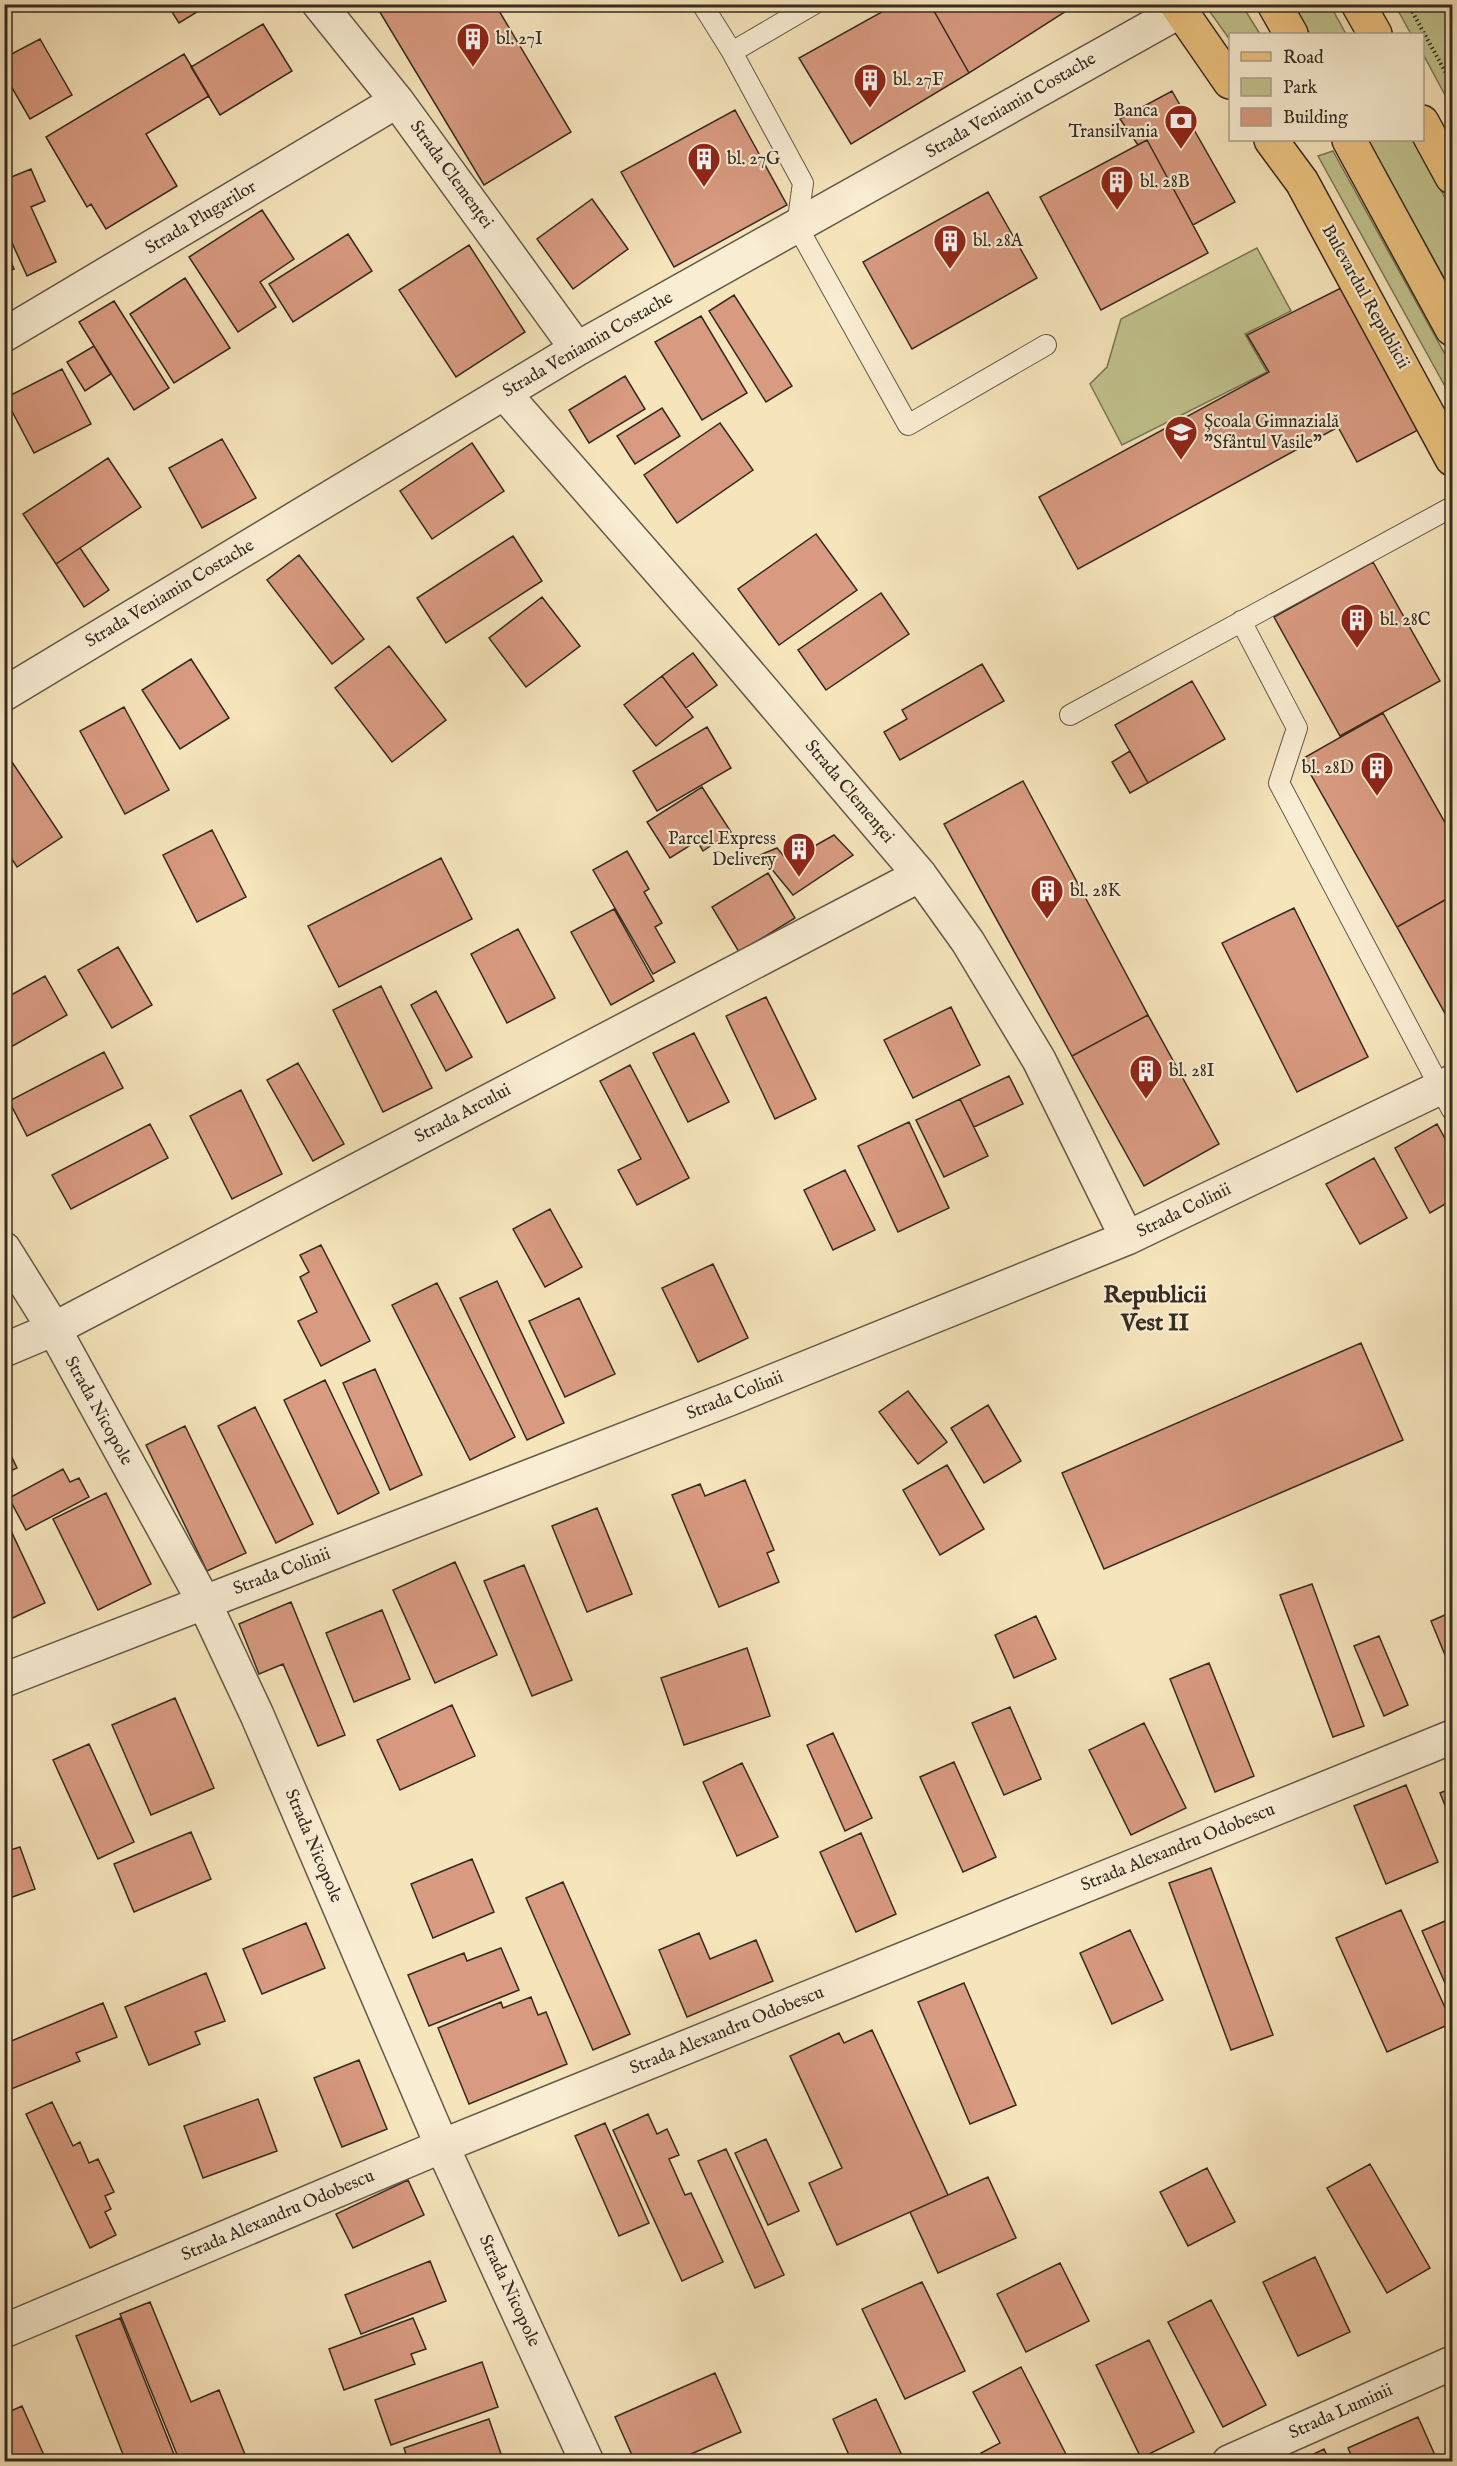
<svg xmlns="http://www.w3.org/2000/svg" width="1457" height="2466" font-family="'IM FELL English',serif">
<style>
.green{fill:#c1c28d;stroke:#7a7658;stroke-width:1.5}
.building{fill:#d89a80;stroke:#342b22;stroke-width:1.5}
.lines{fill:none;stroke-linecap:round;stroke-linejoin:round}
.service-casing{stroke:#645948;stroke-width:22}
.minor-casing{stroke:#645948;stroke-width:36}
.primary-casing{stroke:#342b22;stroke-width:36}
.path{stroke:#342b22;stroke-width:4;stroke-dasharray:1.5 3;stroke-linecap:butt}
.service{stroke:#f9edd3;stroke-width:20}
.minor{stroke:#f9edd3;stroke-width:33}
.primary{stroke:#ebc27e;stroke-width:33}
.labels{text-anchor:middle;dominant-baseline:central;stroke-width:4.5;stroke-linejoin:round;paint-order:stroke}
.poi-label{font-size:18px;fill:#342b22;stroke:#f9edd3;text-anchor:start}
.street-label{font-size:18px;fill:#342b22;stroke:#f9edd3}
.district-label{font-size:24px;font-weight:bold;fill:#342b22;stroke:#f9edd3}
</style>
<rect width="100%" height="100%" fill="#f6e4bb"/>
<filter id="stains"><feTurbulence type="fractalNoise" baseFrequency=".00333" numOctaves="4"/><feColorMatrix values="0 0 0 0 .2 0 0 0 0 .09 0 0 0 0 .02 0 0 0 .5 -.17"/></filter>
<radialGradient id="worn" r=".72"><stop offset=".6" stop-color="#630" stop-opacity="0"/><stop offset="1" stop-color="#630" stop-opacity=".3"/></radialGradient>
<!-- green -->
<path class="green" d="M1205,5H1242L1260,34H1230V40Z
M1294,5H1330L1346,34H1310Z
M1395,5H1452V108L1423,54L1422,34H1411Z
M1367,140H1414L1452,211V292Z
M1333,151L1452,367V399L1318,156Z
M1257,248L1291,311L1245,334L1267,372L1122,445L1090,384L1107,367L1121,319Z"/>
<!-- building -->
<path class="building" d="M167,4H210L179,23Z
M375,4H495L571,132L484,185Z
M896,4H930L969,73L851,144L799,58Z
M930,4H1069L1071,8L969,73Z
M263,24L292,71L220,115L191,67Z
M40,39L72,95L30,119L4,74V58Z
M184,54L209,96L146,134L177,186L106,229L91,204L87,207L46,137Z
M1172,91L1235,202L1193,225L1147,140L1138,145L1120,119Z
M735,110L787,205L674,267L621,172Z
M1147,140L1208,253L1101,310L1040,197Z
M31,169L45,201L31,207L56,262L27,276L4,225V180Z
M988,192L1037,278L912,349L863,262Z
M592,199L628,249L573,289L537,239Z
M262,210L294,259L260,282L276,307L238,332L189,257Z
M348,234L372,271L293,322L269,284Z
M4,245L14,269L4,273Z
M469,245L525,332L456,377L399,290Z
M185,278L230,348L174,383L130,314Z
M1341,288L1420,429L1357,462L1338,427L1078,569L1039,497L1269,372L1247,335Z
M734,295L792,386L766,402L709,311Z
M114,301L169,388L134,410L79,322Z
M701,316L747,393L702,420L655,342Z
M94,346L111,374L85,391L67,362Z
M62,369L91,424L34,453L5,398Z
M625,376L645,409L589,443L569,410Z
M662,408L680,436L635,464L617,436Z
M720,423L753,470L677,523L644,475Z
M222,439L256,498L202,528L169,468Z
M472,443L504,491L432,539L400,491Z
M108,458L141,507L56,564L23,514Z
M816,534L857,590L779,645L738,589Z
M513,536L542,581L446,643L417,598Z
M80,548L109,590L84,607L56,564Z
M299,555L364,639L332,664L267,580Z
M1373,562L1440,681L1340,736L1274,617Z
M881,593L909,634L826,690L798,650Z
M542,597L580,646L526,687L489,638Z
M389,646L446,720L392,762L335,688Z
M693,653L717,685L686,708L662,676Z
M191,659L229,718L180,749L142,690Z
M982,664L1004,701L900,760L884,732L907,719L902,710Z
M662,676L693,717L656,746L624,705Z
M1192,681L1225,739L1148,783L1115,725Z
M124,707L169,790L125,814L80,731Z
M1383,713L1452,835V896L1397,927L1302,759Z
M707,727L731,768L657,811L633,771Z
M4,750L62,837L17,867L4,847Z
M1130,751L1148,783L1130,793L1112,762Z
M1023,781L1148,1015L1072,1056L944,824Z
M702,787L731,832L703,851L697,841L670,858L647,822Z
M212,830L246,897L197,922L163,855Z
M834,835L853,855L793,895L760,855L777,848L788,861Z
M627,851L649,889L644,892L662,923L655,927L675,962L653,974L593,870Z
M441,858L472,919L339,987L308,926Z
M768,873L795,918L739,952L712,907Z
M1452,896V1026L1397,927Z
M1294,908L1368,1057L1297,1092L1222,943Z
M614,909L654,981L611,1005L571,932Z
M518,929L555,998L507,1023L471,954Z
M118,947L152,1005L112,1028L78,970Z
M45,976L67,1015L4,1051V999Z
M381,986L432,1088L383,1112L333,1010Z
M436,991L472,1057L446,1071L411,1005Z
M766,997L816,1099L775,1119L726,1016Z
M951,1007L980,1065L913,1098L884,1040Z
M1148,1015L1219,1144L1144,1186L1072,1056Z
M694,1033L729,1102L688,1122L653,1053Z
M104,1052L123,1088L27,1136L9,1101Z
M298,1063L344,1144L313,1161L267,1080Z
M630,1065L689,1178L637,1205L618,1170L641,1159L600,1081Z
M1009,1076L1023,1104L974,1127L960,1099Z
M241,1090L282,1174L232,1199L190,1116Z
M960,1099L988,1156L944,1177L916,1120Z
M909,1122L949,1208L898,1232L858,1146Z
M150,1124L168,1158L71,1209L52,1175Z
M1437,1124L1452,1151V1200L1430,1213L1395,1148Z
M1374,1158L1407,1218L1360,1244L1326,1184Z
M845,1170L875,1230L833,1250L804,1190Z
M550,1209L582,1267L545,1287L513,1229Z
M321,1245L370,1341L321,1366L298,1321L317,1312L300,1277L309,1272L300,1255Z
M713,1264L748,1338L698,1362L662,1288Z
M497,1281L564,1423L527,1440L460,1298Z
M437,1283L515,1437L470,1460L392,1305Z
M579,1298L615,1374L565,1397L529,1321Z
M1361,1343L1403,1440L1104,1569L1062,1473Z
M375,1369L422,1475L390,1490L343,1383Z
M325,1380L379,1493L338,1514L284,1400Z
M908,1391L947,1442L918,1464L879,1412Z
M988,1405L1021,1461L984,1483L951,1428Z
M255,1407L313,1524L276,1543L218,1426Z
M185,1426L246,1553L207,1571L146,1445Z
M4,1441L17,1468L4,1474Z
M947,1465L984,1529L940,1555L903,1490Z
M63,1469L70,1482L79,1478L89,1497L26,1530L9,1498Z
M745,1480L774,1550L767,1553L779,1582L719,1607L672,1495L700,1484L705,1496Z
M106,1493L151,1584L98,1610L53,1519Z
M597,1508L632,1594L587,1612L552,1526Z
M4,1516L45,1603L4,1622Z
M455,1562L497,1655L435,1683L393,1590Z
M524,1565L572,1680L532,1696L484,1581Z
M1312,1584L1364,1726L1333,1737L1280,1595Z
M291,1602L345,1735L318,1746L283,1664L259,1674L239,1624Z
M382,1610L410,1679L354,1702L326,1633Z
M1452,1612V1672L1431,1621Z
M1036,1616L1056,1659L1014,1678L995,1635Z
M1379,1636L1408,1705L1384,1716L1354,1646Z
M747,1648L770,1716L684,1745L661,1678Z
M1209,1663L1254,1776L1215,1792L1170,1679Z
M175,1698L214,1788L151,1815L112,1725Z
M452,1705L475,1756L400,1790L377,1740Z
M1010,1707L1041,1779L1004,1795L972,1723Z
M1144,1723L1186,1808L1131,1835L1089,1750Z
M833,1733L872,1818L845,1831L807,1745Z
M89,1744L134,1842L98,1859L53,1760Z
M954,1762L996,1857L963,1872L920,1777Z
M742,1763L778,1837L737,1856L703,1782Z
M1406,1785L1438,1862L1386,1884L1354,1806Z
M1452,1788V1823L1440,1793Z
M191,1832L211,1879L134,1912L114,1864Z
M861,1833L896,1914L856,1932L820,1852Z
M20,1847L35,1889L4,1900V1852Z
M472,1859L494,1912L433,1938L411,1884Z
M1211,1868L1273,2035L1231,2050L1169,1883Z
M563,1882L630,2034L593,2050L526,1898Z
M1401,1910L1452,2023L1387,2052L1336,1938Z
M1452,1918V1999L1422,1931Z
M306,1923L325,1968L262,1994L243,1949Z
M1130,1930L1163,2000L1112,2024L1080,1953Z
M699,1933L710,1959L756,1940L773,1981L687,2017L659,1950Z
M501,1948L519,1990L429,2026L408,1975L464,1953L467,1961Z
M206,1973L225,2021L195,2032L200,2044L149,2065L125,2007Z
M964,1983L1016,2105L970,2124L918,2002Z
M531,1997L538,2015L546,2012L567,2064L469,2104L438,2028L501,2002L503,2008Z
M103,2003L117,2037L76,2053L80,2061L4,2092V2044Z
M872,2030L948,2195L837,2245L809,2183L842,2168L790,2056L839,2033L844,2043Z
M359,2060L387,2129L342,2147L314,2078Z
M258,2099L277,2151L203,2178L184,2126Z
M52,2102L73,2146L80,2142L89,2163L98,2159L114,2192L105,2196L111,2209L105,2212L116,2235L90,2248L26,2114Z
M648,2114L657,2134L667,2129L679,2155L669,2159L685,2195L691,2193L723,2262L682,2281L613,2130Z
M605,2123L649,2223L619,2236L575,2136Z
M766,2139L799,2211L768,2225L735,2153Z
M726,2149L784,2275L755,2288L698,2161Z
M1370,2164L1430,2268L1387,2293L1327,2188Z
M1207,2168L1235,2222L1188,2246L1160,2192Z
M988,2177L1016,2238L938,2273L910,2212Z
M408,2180L424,2215L353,2248L336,2214Z
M1315,2257L1350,2332L1298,2356L1263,2282Z
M430,2261L446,2301L361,2334L345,2295Z
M1060,2263L1089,2321L1026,2352L997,2294Z
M922,2282L965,2371L905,2399L862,2309Z
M1211,2300L1266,2405L1223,2427L1168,2322Z
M150,2302L191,2402L219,2390L248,2462H180L120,2314Z
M120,2318L177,2462H126L76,2336Z
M413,2318L426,2349L411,2354L415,2364L344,2390L329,2349Z
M1149,2340L1194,2432L1141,2458L1096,2365Z
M482,2362L498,2407L391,2445L375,2400Z
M1021,2367L1070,2462H986L981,2453L1000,2443L973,2392Z
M715,2373L741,2432L673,2462H635L615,2417Z
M876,2399L905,2462H852L833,2419Z
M22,2406L47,2462H4V2414Z
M1418,2417L1438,2462H1354L1348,2448Z
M489,2419L501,2454L478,2462H408L404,2448Z
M1324,2449L1330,2462H1297Z"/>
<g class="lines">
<!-- service casing -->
<g class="service-casing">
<path id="service" d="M702,4L732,52L803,183L797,226L908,425L1046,345
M732,52L814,4
M1241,621L1297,728L1279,783L1452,1110
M1070,715L1452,507"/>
</g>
<!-- minor casing -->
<g class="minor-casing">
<path id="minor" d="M319,4L397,101L577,349
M4,335L397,101
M504,393L713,632L920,875L968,942L1039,1060L1127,1238
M4,694L577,349L1180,11
M4,1249L54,1329L204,1602L257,1715L442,2146L587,2462
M4,1350L54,1329L920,875
M4,1680L729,1399L1127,1238L1452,1082
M4,2331L442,2146L1452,1737
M1229,2462L1452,2363"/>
</g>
<!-- primary casing -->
<g class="primary-casing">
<path id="primary" d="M1176,4L1230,82
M1274,4L1291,34
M1358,4L1375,34
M1422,122L1452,177
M1271,140L1302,182L1452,459
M1349,140L1452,329"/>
</g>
<!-- path -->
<path class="path" d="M1408,4L1452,84"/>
<!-- service -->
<use href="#service" class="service"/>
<!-- minor -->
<use href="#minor" class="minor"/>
<!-- primary -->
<use href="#primary" class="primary"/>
</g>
<!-- icons -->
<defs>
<g id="building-pin" transform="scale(1.725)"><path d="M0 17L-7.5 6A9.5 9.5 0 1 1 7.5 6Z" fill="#8f2418" stroke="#f9edd3"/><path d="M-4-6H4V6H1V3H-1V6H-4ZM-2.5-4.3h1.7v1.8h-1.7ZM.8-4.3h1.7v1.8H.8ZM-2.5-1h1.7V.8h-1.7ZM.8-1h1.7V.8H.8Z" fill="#fff"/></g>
<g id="bank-pin" transform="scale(1.725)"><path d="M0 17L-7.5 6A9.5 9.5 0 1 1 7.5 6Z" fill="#8f2418" stroke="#f9edd3"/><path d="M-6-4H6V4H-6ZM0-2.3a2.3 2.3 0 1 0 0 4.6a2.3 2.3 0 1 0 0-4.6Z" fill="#fff"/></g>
<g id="school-pin" transform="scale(1.725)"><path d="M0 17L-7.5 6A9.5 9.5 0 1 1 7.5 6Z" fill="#8f2418" stroke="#f9edd3"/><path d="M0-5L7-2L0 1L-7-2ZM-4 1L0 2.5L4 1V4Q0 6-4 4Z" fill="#fff"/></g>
</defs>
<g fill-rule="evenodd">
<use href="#building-pin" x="473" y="39"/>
<use href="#building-pin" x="870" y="80"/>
<use href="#bank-pin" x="1181" y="121"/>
<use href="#building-pin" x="704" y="159"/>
<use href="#building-pin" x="1117" y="182"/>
<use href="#building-pin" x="950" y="241"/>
<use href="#school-pin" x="1181" y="432"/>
<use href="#building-pin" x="1357" y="620"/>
<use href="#building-pin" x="1377" y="768"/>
<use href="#building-pin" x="799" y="849"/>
<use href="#building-pin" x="1047" y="891"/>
<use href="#building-pin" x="1146" y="1071"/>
</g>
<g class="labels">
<!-- poi labels -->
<g class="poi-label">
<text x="496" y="39">bl. 27I</text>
<text x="893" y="80">bl. 27F</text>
<text x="1158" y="111" text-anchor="end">Banca<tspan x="1158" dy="21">Transilvania</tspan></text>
<text x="727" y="159">bl. 27G</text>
<text x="1140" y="182">bl. 28B</text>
<text x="973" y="241">bl. 28A</text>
<text x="1204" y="422">Școala Gimnazială<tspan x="1204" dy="21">"Sfântul Vasile"</tspan></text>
<text x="1380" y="620">bl. 28C</text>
<text x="1354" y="768" text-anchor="end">bl. 28D</text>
<text x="776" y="839" text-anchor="end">Parcel Express<tspan x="776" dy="21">Delivery</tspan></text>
<text x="1070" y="891">bl. 28K</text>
<text x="1169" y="1071">bl. 28I</text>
</g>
<!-- street labels -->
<g class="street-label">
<text transform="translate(1011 106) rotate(-30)">Strada Veniamin Costache</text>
<text transform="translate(451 175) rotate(54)">Strada Clemenței</text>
<text transform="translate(201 218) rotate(-31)">Strada Plugarilor</text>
<text transform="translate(1365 297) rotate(61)">Bulevardul Republicii</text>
<text transform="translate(588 345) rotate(-30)">Strada Veniamin Costache</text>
<text transform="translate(170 594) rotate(-31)">Strada Veniamin Costache</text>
<text transform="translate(849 792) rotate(50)">Strada Clemenței</text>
<text transform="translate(463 1114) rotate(-28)">Strada Arcului</text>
<text transform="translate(1184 1211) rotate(-26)">Strada Colinii</text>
<text transform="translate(735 1396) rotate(-22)">Strada Colinii</text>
<text transform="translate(98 1411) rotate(61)">Strada Nicopole</text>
<text transform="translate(282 1572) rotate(-21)">Strada Colinii</text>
<text transform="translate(313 1846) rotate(67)">Strada Nicopole</text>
<text transform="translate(1178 1848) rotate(-22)">Strada Alexandru Odobescu</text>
<text transform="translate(727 2031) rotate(-22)">Strada Alexandru Odobescu</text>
<text transform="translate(278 2216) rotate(-23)">Strada Alexandru Odobescu</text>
<text transform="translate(509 2291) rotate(65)">Strada Nicopole</text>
<text transform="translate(1341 2412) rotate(-24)">Strada Luminii</text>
</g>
<!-- district labels -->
<g class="district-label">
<text x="1155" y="1295">Republicii<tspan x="1155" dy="28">Vest II</tspan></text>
</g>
</g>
<!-- margin -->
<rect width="1457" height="2466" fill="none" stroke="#f6e4bb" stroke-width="24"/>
<rect x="6" y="6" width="1445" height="2454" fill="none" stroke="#342b22" stroke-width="3"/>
<rect x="12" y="12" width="1433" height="2442" fill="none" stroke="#342b22" stroke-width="1.5"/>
<!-- legend -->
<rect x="1229" y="33" width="195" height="108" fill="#f9edd3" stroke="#aa9f8c" stroke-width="1.5"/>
<rect x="1241" y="52" width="30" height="9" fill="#ebc27e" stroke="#aa9f8c" stroke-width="1.5"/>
<text x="1283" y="63" font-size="18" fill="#342b22">Road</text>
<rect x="1241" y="78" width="30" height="18" fill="#c1c28d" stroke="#aa9f8c" stroke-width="1.5"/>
<text x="1283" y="93" font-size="18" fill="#342b22">Park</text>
<rect x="1241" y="108" width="30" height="18" fill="#d89a80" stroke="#aa9f8c" stroke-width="1.5"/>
<text x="1283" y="123" font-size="18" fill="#342b22">Building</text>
<rect width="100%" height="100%" filter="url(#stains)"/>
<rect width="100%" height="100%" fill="url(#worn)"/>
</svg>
